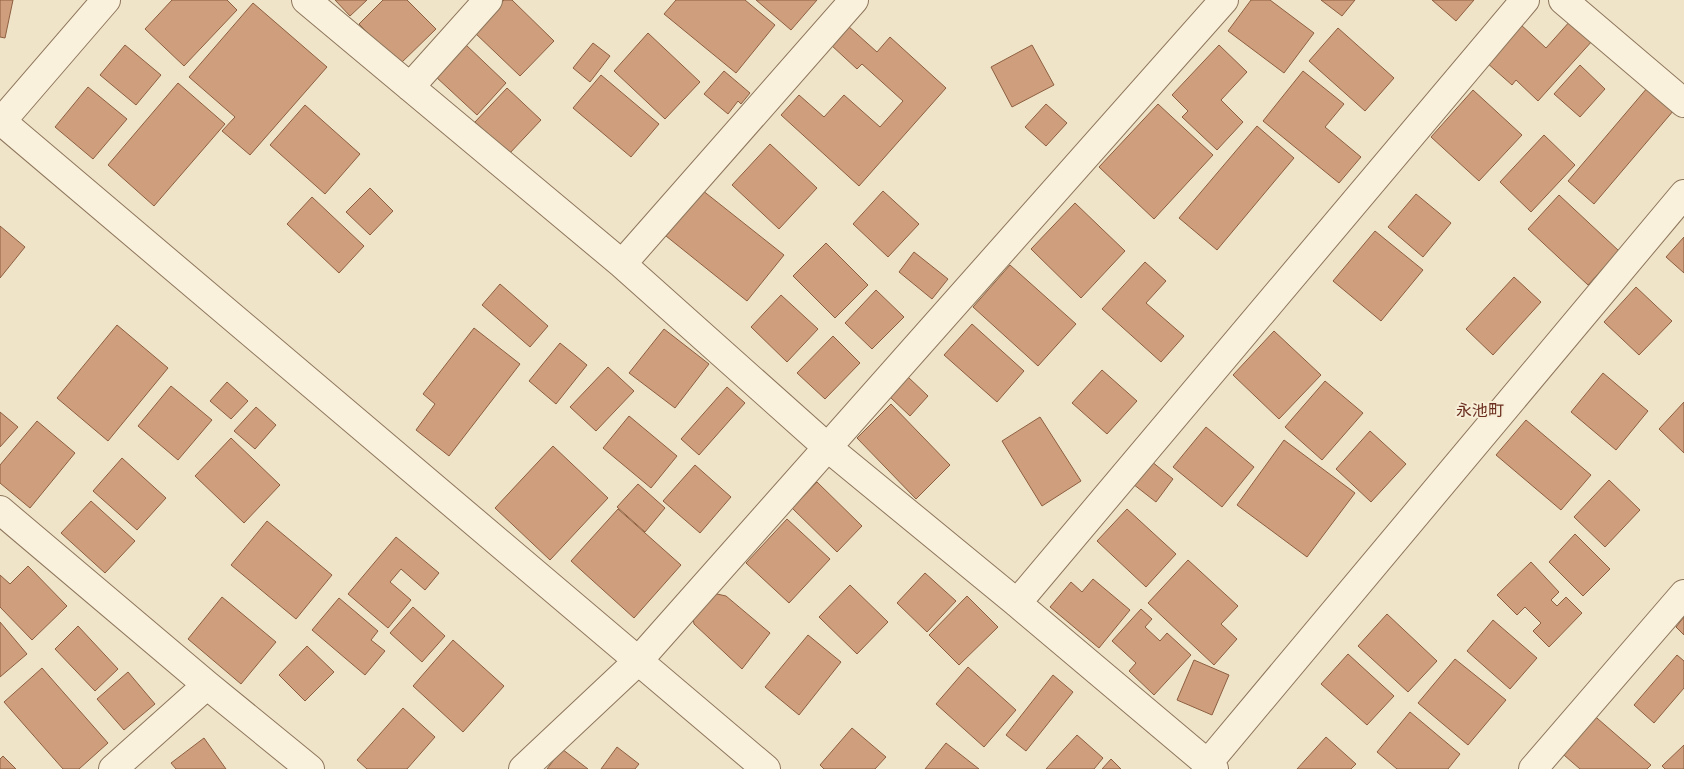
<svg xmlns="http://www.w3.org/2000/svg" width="1684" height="769" font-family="Literata,'Noto Sans JP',serif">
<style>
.building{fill:#cf9f7d;stroke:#8d5f41}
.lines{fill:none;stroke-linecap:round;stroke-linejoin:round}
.minor-casing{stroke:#8d765c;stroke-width:30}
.minor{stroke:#faf1dc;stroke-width:28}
.labels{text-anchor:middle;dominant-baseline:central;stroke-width:4;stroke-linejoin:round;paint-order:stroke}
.quarter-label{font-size:16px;fill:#6b2e1e;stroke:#f7eed8}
</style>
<rect width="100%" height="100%" fill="#f0e4c8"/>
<!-- building -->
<path class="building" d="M0,0H13L5,38L0,37Z
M172,0H227L237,10L184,66L145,29Z
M335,0H367L350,16Z
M383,0H407L436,29L399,65L359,24Z
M504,0H512L554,41L520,76L474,32Z
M676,0H745L775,25L736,73L664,14Z
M756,0H817L791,30Z
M1251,0H1270L1314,33L1284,73L1228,31Z
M1321,0H1355L1342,16Z
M1432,0H1474L1456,21Z
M253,3L327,67L250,155L222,131L235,117L189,77Z
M1571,20L1593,40L1538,101L1516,80L1512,85L1486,62L1520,24L1546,48Z
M848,26L877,52L890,37L946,88L859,186L781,115L799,95L824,117L844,95L880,127L903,101L862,64L857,69L831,45Z
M1338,28L1394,78L1365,111L1309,61Z
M648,33L700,82L665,119L614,71Z
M593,43L610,56L590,82L573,68Z
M465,44L506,83L477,115L435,76Z
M125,45L161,75L136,105L100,75Z
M1032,45L1054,85L1012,107L991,67Z
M1219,45L1247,72L1221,100L1243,122L1217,150L1182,117L1188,111L1172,95Z
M1580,65L1605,89L1580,117L1554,94Z
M724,71L750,93L741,104L738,101L728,114L704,94Z
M1303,71L1344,104L1325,127L1361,157L1339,183L1263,121Z
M601,75L659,124L631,157L573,108Z
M178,83L225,124L154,206L108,165Z
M88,87L127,119L93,159L55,127Z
M1648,87L1674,110L1594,204L1568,181Z
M507,88L541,120L509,154L475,122Z
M1473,90L1522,135L1479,181L1431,137Z
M1046,104L1067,123L1046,146L1025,127Z
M1158,104L1213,155L1154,219L1099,167Z
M305,105L360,154L325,194L270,145Z
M1257,126L1294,158L1217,250L1179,218Z
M1544,135L1575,165L1531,212L1500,182Z
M770,144L817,188L779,229L732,185Z
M370,188L393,211L370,235L346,212Z
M702,190L784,255L747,301L666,236Z
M883,191L919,224L888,257L853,224Z
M1416,194L1451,223L1423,257L1388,227Z
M1559,195L1619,251L1588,285L1528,229Z
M312,197L364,246L339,273L287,224Z
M1075,203L1125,251L1081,298L1031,249Z
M0,226L25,247L0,278Z
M1375,231L1423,270L1381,321L1333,281Z
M1684,237V273L1666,257Z
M826,243L868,285L835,318L793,276Z
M914,252L948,279L932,299L899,272Z
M1145,262L1166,281L1146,303L1184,336L1161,362L1102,309Z
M1010,265L1076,324L1038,366L973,307Z
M1514,277L1541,302L1493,355L1466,329Z
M500,284L548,326L530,347L482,305Z
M1636,287L1672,321L1639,355L1604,322Z
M876,290L904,317L872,349L845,323Z
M781,295L818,329L787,362L751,327Z
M972,324L1024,371L997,402L944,355Z
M117,325L168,368L108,441L57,398Z
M474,328L520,364L449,456L416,430L435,404L423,394Z
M664,329L709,364L675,408L629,373Z
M1274,331L1321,375L1279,419L1233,375Z
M833,336L860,363L825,399L797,373Z
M560,343L587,365L556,404L529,381Z
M608,367L634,391L596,431L570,407Z
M1102,370L1137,401L1107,434L1072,403Z
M1603,373L1648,411L1616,450L1571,412Z
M908,377L928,396L910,416L890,397Z
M1325,381L1363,413L1322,460L1285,427Z
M227,382L248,401L231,419L210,401Z
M171,386L212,420L178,460L138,426Z
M727,387L745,403L699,455L681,439Z
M1684,402V453L1659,429Z
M891,404L950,465L916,499L857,438Z
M256,407L276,425L255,449L234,431Z
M0,412L18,427L0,447Z
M629,416L677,456L651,488L603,448Z
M1040,417L1081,481L1042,506L1002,441Z
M1526,420L1591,475L1561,510L1496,455Z
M37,421L75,453L30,508L0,483V465Z
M1206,427L1254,467L1222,507L1173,467Z
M1370,431L1406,464L1371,502L1336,469Z
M231,438L280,485L244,523L195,476Z
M1284,440L1355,493L1307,557L1237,505Z
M553,446L608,498L550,560L495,508Z
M122,458L166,498L137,530L93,491Z
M1151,461L1173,479L1156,502L1133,484Z
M695,465L731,497L700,533L663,501Z
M1609,480L1640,510L1605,547L1574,517Z
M817,482L862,526L837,552L792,508Z
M638,484L665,508L645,532L617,507Z
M91,501L135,541L105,573L61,533Z
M618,509L681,565L634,618L571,561Z
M1127,509L1176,554L1146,587L1097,541Z
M787,519L830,559L789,603L746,563Z
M267,521L332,575L296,619L231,565Z
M1575,534L1610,569L1583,596L1549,562Z
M396,537L439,573L425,590L401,569L390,582L411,600L388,628L348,594Z
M1188,560L1238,606L1221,624L1237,639L1214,665L1148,603Z
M1531,562L1559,592L1551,600L1557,606L1566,597L1582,613L1549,647L1533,631L1541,623L1525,607L1517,615L1497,595Z
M28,566L67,606L32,640L0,607V575L10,584Z
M925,573L956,601L927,632L897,603Z
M1093,579L1130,610L1099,648L1050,607L1071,582L1082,592Z
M850,585L888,622L857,654L819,617Z
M717,594L726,596L770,633L742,669L694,624L693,618L710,595Z
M967,596L998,627L959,665L929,635Z
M222,597L276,642L241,684L188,639Z
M339,598L378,631L371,640L385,651L365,675L312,630Z
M413,607L445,636L422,662L390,633Z
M1141,609L1152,619L1145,627L1160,641L1167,633L1191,655L1154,695L1129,671L1136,663L1112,641Z
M1387,614L1437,661L1408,692L1358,646Z
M1684,617V635L1676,627Z
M1493,620L1537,658L1510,689L1467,651Z
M0,622L27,654L0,677Z
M78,626L118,669L95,691L55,649Z
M808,635L841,662L799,715L765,687Z
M453,640L504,686L463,732L413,686Z
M307,646L334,672L305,701L279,675Z
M1348,654L1394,696L1367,725L1321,684Z
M1677,655L1684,661V688L1654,723L1634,705Z
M1455,659L1506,700L1468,745L1418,703Z
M1194,660L1229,675L1212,715L1177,700Z
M968,667L1016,710L984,747L936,704Z
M42,668L108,743L79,769H63L4,702Z
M128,672L155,704L124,730L97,699Z
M1053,675L1073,692L1026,751L1006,735Z
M403,708L435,737L407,769H367L357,760Z
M1410,712L1460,754L1448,769H1397L1377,752Z
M1590,712L1651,765L1647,769H1580L1557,749Z
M852,728L886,757L875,769H824L820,765Z
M1077,735L1103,758L1094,769H1046Z
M1326,737L1356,764L1351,769H1297Z
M204,738L226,769H176L171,763Z
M946,743L979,769H925Z
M1684,745V769H1665L1662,766Z
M617,747L639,764L635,769H601Z
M562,749L588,769H547Z
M3,756L16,769H0V759Z
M1111,759L1121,769H1102Z"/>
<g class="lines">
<!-- minor casing -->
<g class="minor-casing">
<path id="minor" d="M306,0L622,264L827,447L1017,603L1214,769
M1563,0L1684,103
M410,87L488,0
M0,120L766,769
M0,123L106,0
M622,264L854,0
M0,510L207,685L310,769
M1017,603L1525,0
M1208,763L1684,194
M113,769L207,685
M523,769L638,661L1224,0
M1533,769L1684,594"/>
</g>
<!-- minor -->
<use href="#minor" class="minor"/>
</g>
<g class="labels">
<!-- quarter labels -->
<g class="quarter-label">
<text x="1480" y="409">永池町</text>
</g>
</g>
</svg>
